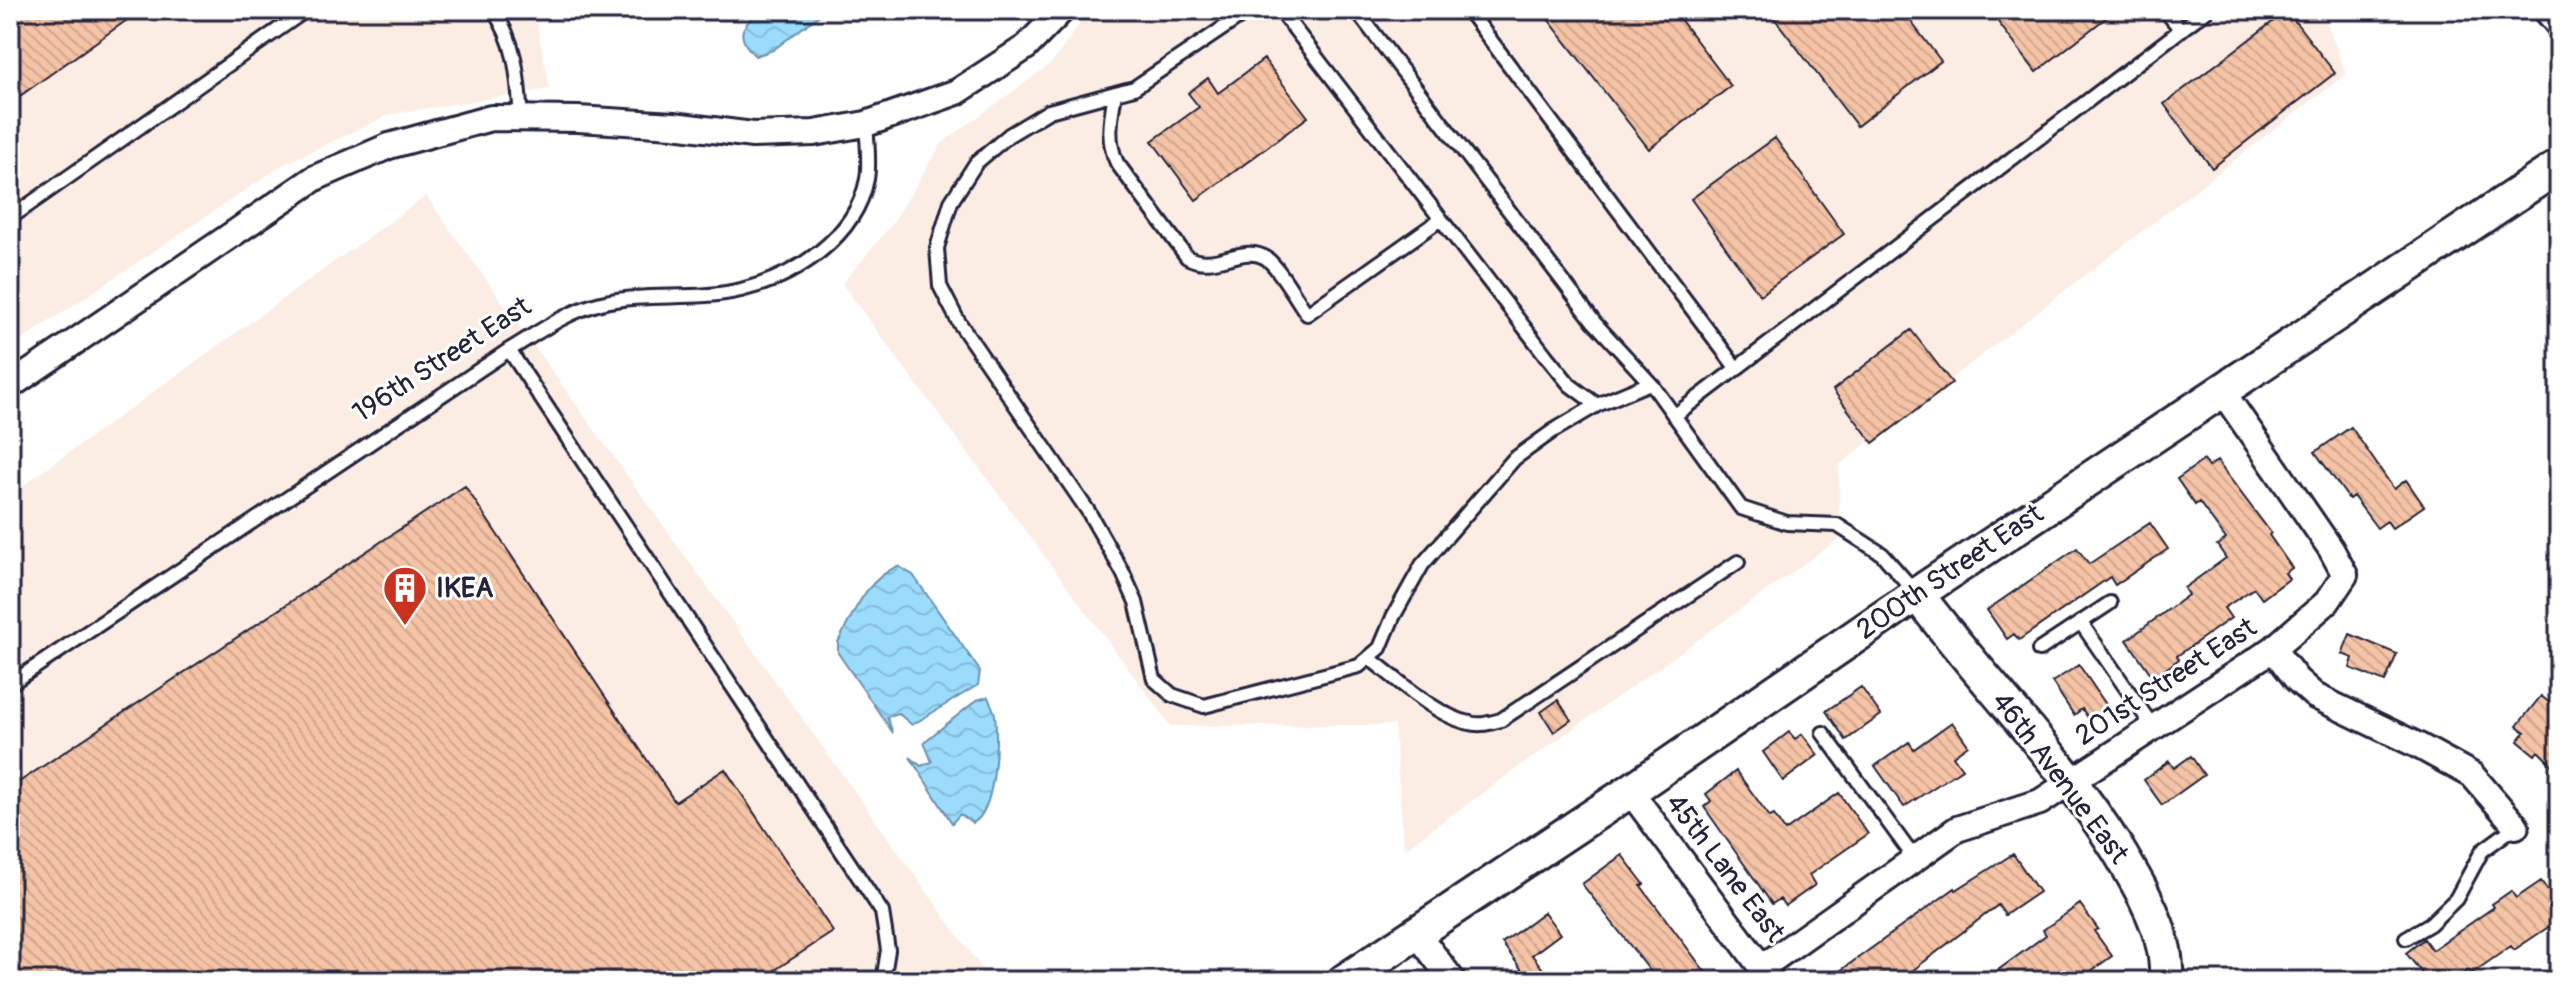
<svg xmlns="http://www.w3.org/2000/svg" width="2569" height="991" font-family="Pangolin,sans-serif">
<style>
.built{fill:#fcede4}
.water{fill:url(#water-waves);stroke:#6b91af;stroke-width:2}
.building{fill:url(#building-back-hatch);stroke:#22223b;stroke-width:2}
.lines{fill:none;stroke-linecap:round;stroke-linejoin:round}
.lane-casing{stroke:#22223b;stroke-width:18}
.street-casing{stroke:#22223b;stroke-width:30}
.secondary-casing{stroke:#22223b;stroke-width:38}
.lane{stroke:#fff;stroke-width:12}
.street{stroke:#fff;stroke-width:24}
.secondary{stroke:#fff;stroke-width:32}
.labels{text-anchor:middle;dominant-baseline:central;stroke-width:6;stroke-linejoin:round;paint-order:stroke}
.street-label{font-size:28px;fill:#22223b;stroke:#fff}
.poi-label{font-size:28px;font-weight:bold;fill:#22223b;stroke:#fff;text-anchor:start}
</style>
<defs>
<pattern id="water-waves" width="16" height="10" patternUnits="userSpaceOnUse" patternTransform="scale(2)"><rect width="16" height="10" fill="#9bdbfc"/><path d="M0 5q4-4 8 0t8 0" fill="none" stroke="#85bcd9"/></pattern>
<pattern id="building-back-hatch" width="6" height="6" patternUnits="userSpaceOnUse" patternTransform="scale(2)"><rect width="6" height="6" fill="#f5c3a5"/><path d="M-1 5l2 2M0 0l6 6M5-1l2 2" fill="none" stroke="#d2a78f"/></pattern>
</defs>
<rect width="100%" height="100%" fill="#fff"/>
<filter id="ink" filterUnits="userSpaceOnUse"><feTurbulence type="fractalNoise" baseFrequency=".0125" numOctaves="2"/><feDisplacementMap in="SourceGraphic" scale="16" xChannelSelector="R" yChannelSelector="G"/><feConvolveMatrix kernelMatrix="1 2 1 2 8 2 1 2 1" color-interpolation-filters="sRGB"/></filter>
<g filter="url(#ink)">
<!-- built -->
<path class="built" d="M10,10H526L537,25L550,89L391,114L284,164L10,348Z
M1089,10H2322L2346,74L1839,465V539L1404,849L1394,725L1171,726L842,284L893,223L941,144L1052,63Z
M426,196L991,981H10V495Z"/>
<!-- water -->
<path class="water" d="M761,10H826L773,50L755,56C734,35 741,26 761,10Z
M898,566L913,575L980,671L978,685L912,725L898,713L887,717L893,733L838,653V642C854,613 865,580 898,566Z
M988,697C990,703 994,709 995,715C998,739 996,811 973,823L960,814L952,823L910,757L921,766L932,762L924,742L977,700Z"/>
<!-- building -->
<path class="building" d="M10,10H141L10,103Z
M1541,10H1673L1731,86L1649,149Z
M1768,10H1902L1941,61L1857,126Z
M1989,10H2116L2036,72Z
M2287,11L2335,73L2212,168L2164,104Z
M1264,59L1308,117L1196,200L1152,141L1199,107L1188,93L1208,78L1218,93Z
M1775,138L1844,234L1760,295L1691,199Z
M1911,330L1952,383L1873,443L1833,390Z
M2351,427L2394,489L2406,480L2424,506L2392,528L2387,521L2377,528L2353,496L2349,499L2315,452Z
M2204,460L2208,467L2217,461L2271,533L2269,535L2292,568L2285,573L2289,579L2262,599L2254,588L2224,608L2231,618L2177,656L2179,659L2154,678L2127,640L2188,595L2184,588L2226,558L2217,545L2226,539L2199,502L2195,505L2177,479Z
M465,486L675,802L725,769L833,932L758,981H10V788Z
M2150,523L2168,549L2115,585L2110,577L2019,640L2014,634L2007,639L1987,610L2077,548L2089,564Z
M2350,634L2397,654L2385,682L2350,668L2353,658L2342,654Z
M2079,665L2107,706L2089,719L2082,709L2074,715L2052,682Z
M1861,687L1881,715L1846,740L1826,711Z
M2541,696L2559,710V772L2538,751L2535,755L2518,741L2525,732L2517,726Z
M1558,700L1571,720L1554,732L1541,712Z
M1952,722L1968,745L1953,756L1962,769L1904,807L1875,766L1909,742L1914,749Z
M1789,732L1795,739L1802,734L1818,755L1783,781L1763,752Z
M2191,756L2204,775L2162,805L2144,780L2169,761L2174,768Z
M1736,771L1770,817L1774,815L1785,831L1839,793L1868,834L1809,875L1815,885L1785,906L1780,899L1772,904L1704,807L1711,801L1706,794Z
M2013,854L2039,892L2005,915L1998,905L1899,981H1826L1955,888L1956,890Z
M1622,855L1644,884L1641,886L1712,981H1658L1582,884Z
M2541,881L2549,892L2559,886V920L2514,950L2511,946L2471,974L2468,970L2454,981H2428L2406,953L2424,939L2432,950L2494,907L2492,904L2511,891L2516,898Z
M2080,904L2098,929L2094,931L2112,956L2077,981H1983L2046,935L2043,930Z
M1544,912L1560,934L1532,955L1552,981H1530L1502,943Z"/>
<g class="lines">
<!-- lane casing -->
<g class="lane-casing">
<path id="lane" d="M493,10C517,43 518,79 521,119
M1250,10L1134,88L1049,111L1009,135L976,163L951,202L937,248L940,286L958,321L1088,511L1123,573L1136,602L1154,679L1172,695L1204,706L1359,666L1380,648L1393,617L1422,565L1514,459L1553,431L1597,405L1650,383
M1280,10L1547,357L1570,385L1597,405
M1356,10L1594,322L1653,386L1741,508L1787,523L1837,525L1882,554L1917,594
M1468,10L1737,369
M2165,10L2181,30
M2538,10L2559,35
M1115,93C1111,117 1106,140 1117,163L1187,257C1215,273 1242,243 1266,258C1279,267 1297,300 1307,314L1441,219
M10,218L306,10
M509,350L882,912L888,950L883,981
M1674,416L2207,10
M2081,623L2153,727
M2039,650L2110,603
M1369,658C1396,678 1437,717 1470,723C1480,726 1490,723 1501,720L1738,562
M10,684L509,350C539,332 566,312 601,303C646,292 695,301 741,290C795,277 856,237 867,179C870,162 867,141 866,124
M1823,733L1915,859
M2406,938L2430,924L2456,899L2482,851L2516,826"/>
</g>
<!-- street casing -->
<g class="street-casing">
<path id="street" d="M10,386L315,178L389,146L491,118L578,119L673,125L753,135L814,133L866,124L957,92L1026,47L1062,10
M2273,649L2297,680L2315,696L2419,746L2472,775L2516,826
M1630,791L1770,979
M1416,932L1453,981
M1761,968L1957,829L2040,802L2273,649L2327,602L2345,575L2331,549L2222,391"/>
</g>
<!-- secondary casing -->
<g class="secondary-casing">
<path id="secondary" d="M1917,594C1982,681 2060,757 2118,850C2136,880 2157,915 2164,950C2166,960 2166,971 2167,981
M1344,981L1630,791L1917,594L2559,166"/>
</g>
<!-- lane -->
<use href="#lane" class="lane"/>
<!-- street -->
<use href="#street" class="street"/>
<!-- secondary -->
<use href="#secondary" class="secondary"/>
</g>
</g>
<!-- icons -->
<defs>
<g id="building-pin" transform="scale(2.3)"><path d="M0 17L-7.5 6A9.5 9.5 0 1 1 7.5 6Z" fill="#c8321e" stroke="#fff"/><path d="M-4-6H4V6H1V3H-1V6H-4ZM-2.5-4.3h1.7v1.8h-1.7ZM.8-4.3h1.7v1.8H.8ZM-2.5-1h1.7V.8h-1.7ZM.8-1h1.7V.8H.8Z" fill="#fff"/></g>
</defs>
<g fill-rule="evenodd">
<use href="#building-pin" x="405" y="588"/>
</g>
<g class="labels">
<!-- street labels -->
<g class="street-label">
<text transform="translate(442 360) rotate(-33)">196th Street East</text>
<text transform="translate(1950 572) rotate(-34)">200th Street East</text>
<text transform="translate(2166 682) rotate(-33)">201st Street East</text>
<text transform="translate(2060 778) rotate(53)">46th Avenue East</text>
<text transform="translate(1725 868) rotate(53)">45th Lane East</text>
</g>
<!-- poi labels -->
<g class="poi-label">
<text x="436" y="588">IKEA</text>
</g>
</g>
<!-- margin -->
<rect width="2569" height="991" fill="none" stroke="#fff" stroke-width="40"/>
<rect x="20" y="20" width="2529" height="951" fill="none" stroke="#22223b" stroke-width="3" filter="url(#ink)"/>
</svg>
